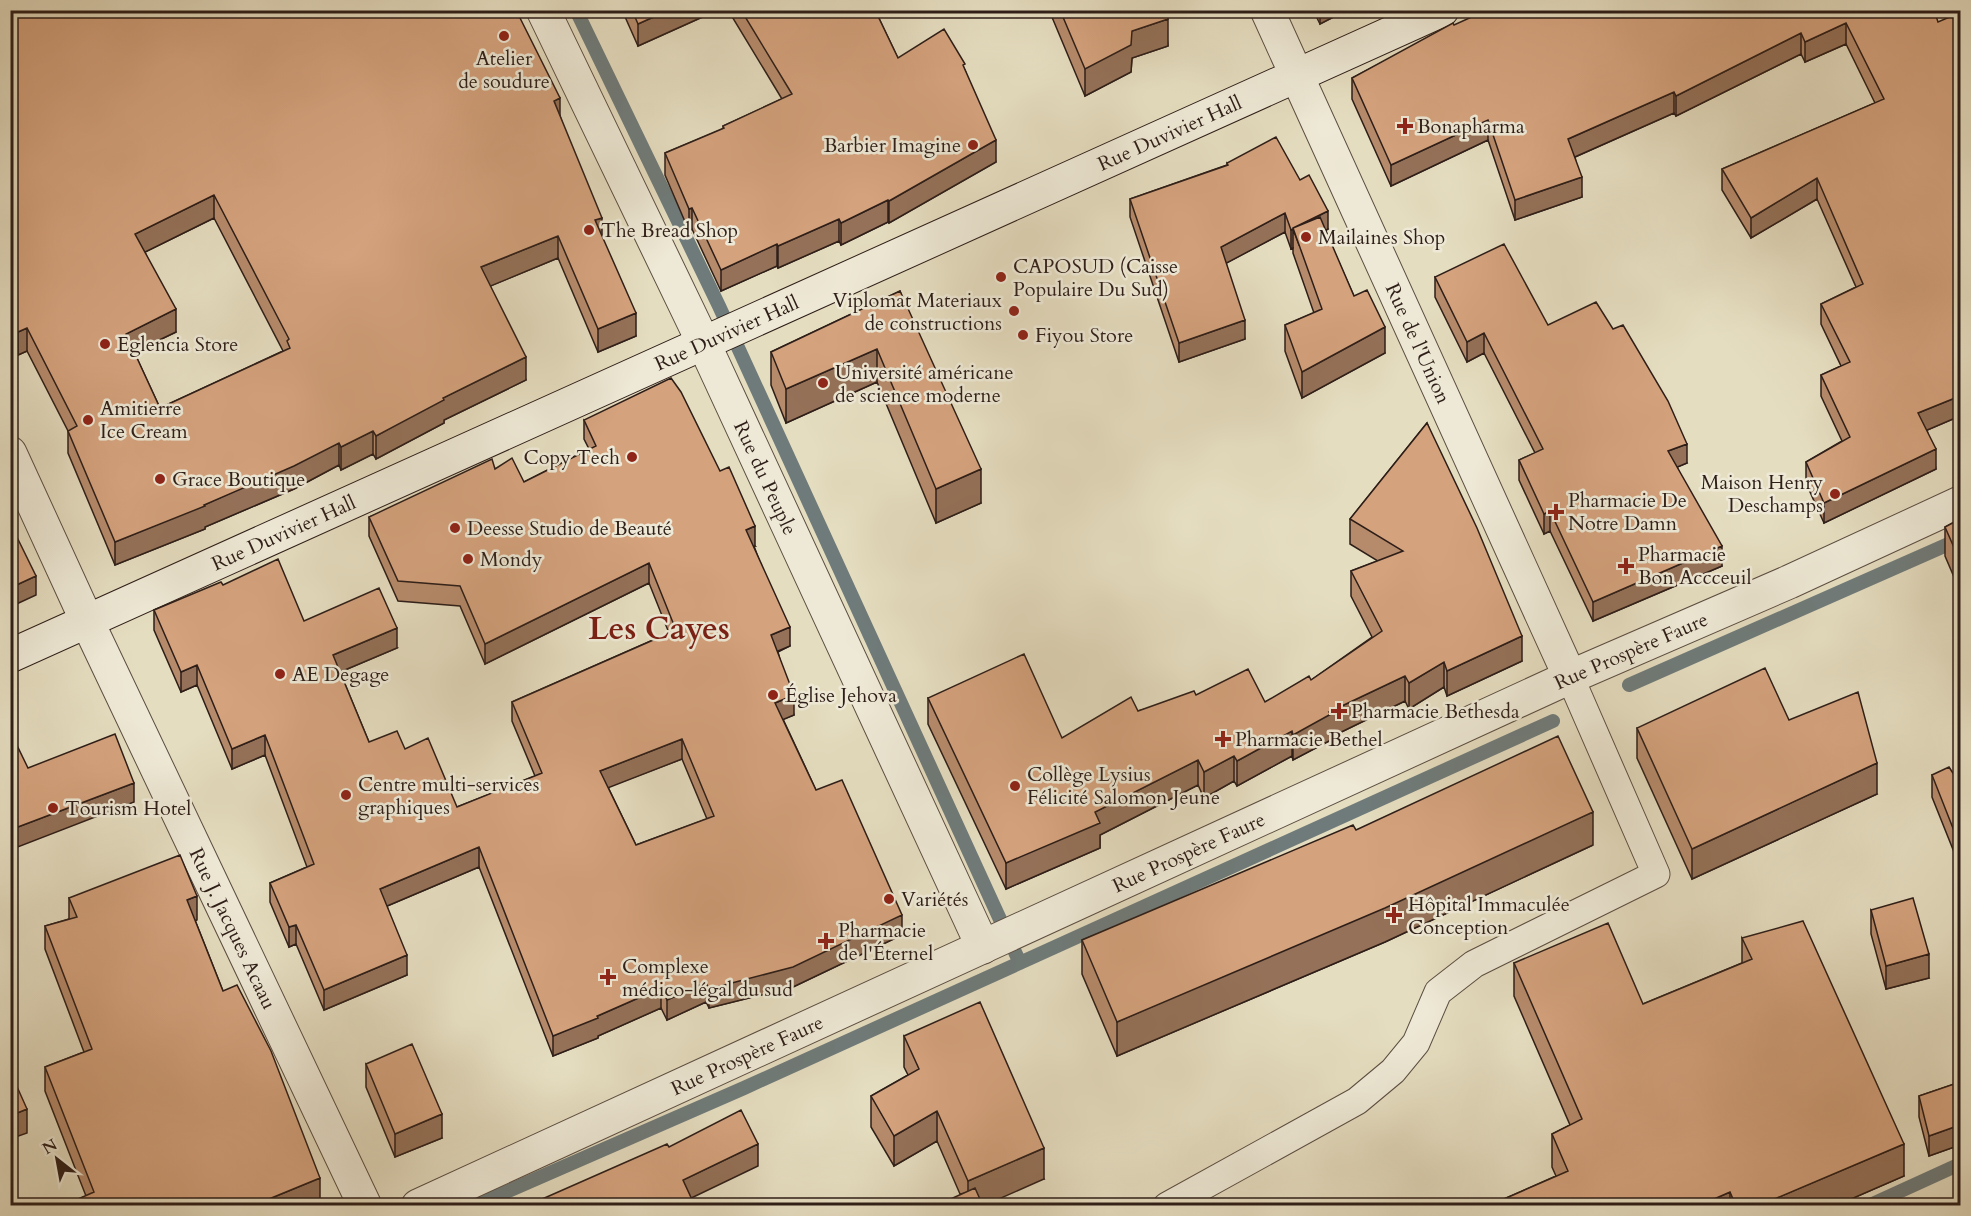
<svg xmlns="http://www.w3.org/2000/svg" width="1971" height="1216" font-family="Cardo,serif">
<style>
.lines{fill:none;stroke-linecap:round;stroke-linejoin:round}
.stream{stroke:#6f7b7a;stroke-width:14}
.lane-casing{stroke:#5c4e42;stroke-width:29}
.street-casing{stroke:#5c4e42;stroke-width:35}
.secondary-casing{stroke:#2e1e18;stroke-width:35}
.lane{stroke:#eee9d6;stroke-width:27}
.street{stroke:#eee9d6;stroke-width:33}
.secondary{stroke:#eee9d6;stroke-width:33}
.wall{fill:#b68b6c;stroke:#2e1e18;stroke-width:1.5;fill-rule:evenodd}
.shaded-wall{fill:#947158;stroke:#2e1e18;stroke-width:1.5}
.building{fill:#d4a27d;stroke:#2e1e18;stroke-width:1.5;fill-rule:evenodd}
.poi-dot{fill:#8f2418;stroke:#eee9d6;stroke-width:2}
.labels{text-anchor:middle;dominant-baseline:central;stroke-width:5;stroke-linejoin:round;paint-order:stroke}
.poi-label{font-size:20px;fill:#2e1e18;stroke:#eee9d6;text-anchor:start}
.street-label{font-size:20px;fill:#2e1e18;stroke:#eee9d6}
.town-label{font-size:32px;font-weight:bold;fill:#7a1f14;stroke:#eee9d6}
</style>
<rect width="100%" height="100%" fill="#e5ddc0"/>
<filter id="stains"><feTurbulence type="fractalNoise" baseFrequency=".00333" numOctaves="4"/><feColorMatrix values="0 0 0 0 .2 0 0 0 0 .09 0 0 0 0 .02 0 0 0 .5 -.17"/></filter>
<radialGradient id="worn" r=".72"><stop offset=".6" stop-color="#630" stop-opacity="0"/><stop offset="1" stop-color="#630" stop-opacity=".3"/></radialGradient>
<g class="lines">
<!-- stream -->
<path class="stream" d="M576,10L719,306L1020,963
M1629,685L1960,539
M474,1206L744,1088L1553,721
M1868,1206L1960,1164"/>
<!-- lane casing -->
<g class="lane-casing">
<path id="lane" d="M1167,1206L1357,1101L1393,1071L1416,1043L1438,992L1474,964L1656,874L1570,677"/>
</g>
<!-- street casing -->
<g class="street-casing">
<g id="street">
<path id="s1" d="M543,10L704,344L983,947"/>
<path id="s2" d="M1267,10L1570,677"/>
<path id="s3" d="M10,453L87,621L365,1206"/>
<path id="s4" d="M418,1206L1570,677L1789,582L1960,503"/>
</g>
</g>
<!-- secondary casing -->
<g class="secondary-casing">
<g id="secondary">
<path id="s5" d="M10,656L1442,10"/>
</g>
</g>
<!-- lane -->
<use href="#lane" class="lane"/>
<!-- street -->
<use href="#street" class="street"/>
<!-- secondary -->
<use href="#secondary" class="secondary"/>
</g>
<!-- wall -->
<path class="wall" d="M10,10L560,116L636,336L598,352L558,258L490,286L526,380L444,420V423L376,459L373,454L341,470L339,465L294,489L205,527V529L115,565L68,453V431L27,351L18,355L10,340ZM214,218L283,351L160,408L134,352L176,332L145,252Z
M622,10H718L638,46Z
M728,10H875L898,58L965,70L996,162L889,223L888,222L841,245L839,241L778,268L777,266L721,291L692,229L689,231L665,175V153L723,129V126L782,99Z
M1049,10H1164L1168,46L1132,58L1131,72L1085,96Z
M1313,10H1347L1320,24Z
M1938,22L1960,31V416L1927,430L1936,469L1824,523L1806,483V462L1842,441L1821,396V375L1841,366L1821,324V304L1856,287L1817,199L1751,238L1722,190V169L1875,103L1846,44L1805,62L1801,54L1676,116L1674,113L1575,157L1582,197L1515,220L1488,140L1391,186L1352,99V78L1454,25Z
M1227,163L1328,229L1325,231L1354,296L1385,353L1302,398L1285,351V325L1314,313L1293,253V248L1291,249L1285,232L1226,263L1245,339L1179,362L1130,217V199L1227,165Z
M1435,277L1548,325L1687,463L1677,467L1722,566L1593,621L1550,531L1544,534L1519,480V460L1535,453L1484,353L1467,362L1435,297Z
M900,291L981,503L936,523L877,382L786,423L771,385V352Z
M584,420L755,546H754L790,646L778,652L794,715L783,719L816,790L902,935L793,987L709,1008L706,1002L667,1020L661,1008L598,1036V1038L553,1056L479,867L387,906L407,975L324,1010L296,944L289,947L270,902V883L307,867L265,755L232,769L197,685L181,692L154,630V610L223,585L304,621L397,648L340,672L369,742L405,749L457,807L535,776L512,721V702L669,633L649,583L485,664L460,606L398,601L369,536V517L495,469L524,482L589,449L584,439ZM682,759L707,819L636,845L608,787Z
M1427,423L1522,661L1447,696L1444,687L1409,709L1405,701L1331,737V740L1293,760L1292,756L1237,786L1234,781L1204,798L1198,785L1100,835V848L1006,889L928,724V698L1062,738L1138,711L1196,695L1265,702L1311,680L1372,637L1351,596V571L1378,561L1350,544V519Z
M1960,519V591L1945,556V527Z
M1789,720L1877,794L1692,879L1637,758V728Z
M1932,775L1960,784V867L1932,797Z
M1356,830L1593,845L1385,942L1117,1056L1082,974V940Z
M69,898L197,920H195L223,991L320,1202L311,1206H71V1202L86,1196L45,1091V1067L84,1052L45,949V926L69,919Z
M1871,910L1929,978L1886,989L1871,934Z
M1742,938L1904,1176L1835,1206H1488L1556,1176L1552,1167V1134L1570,1125L1514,996V963L1643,1004L1742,963Z
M904,1036L1044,1179L960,1194L937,1141L894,1166L871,1127V1096L908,1075L904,1067Z
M366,1064L442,1138L395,1157L366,1087Z
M1960,1082V1145L1929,1156L1919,1117V1096Z"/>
<!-- shaded-wall -->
<path class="shaded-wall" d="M669,10H718L638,46V24Z
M1320,10H1347L1320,24Z
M1168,19V46L1132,58L1131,72L1085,96V69L1132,31Z
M1846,23V44L1805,62V42Z
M1801,33V54L1676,116V96Z
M1674,92V113L1568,160V139Z
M560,98V121L554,101Z
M1488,120V140L1391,186V165Z
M996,140V162L889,223V201Z
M1582,177V197L1515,220V200Z
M1817,178V199L1751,238V218Z
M214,195V218L135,257V234Z
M888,200V222L841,245V223Z
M692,208V229L689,231V209Z
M1328,211V229L1299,245L1293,229Z
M1285,213V232L1221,266V247Z
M602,218V241L595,220Z
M839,219V241L778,268V246Z
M1293,229V248L1291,249V230Z
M558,236V258L481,290V267Z
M777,244V266L721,291V270Z
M176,309V332L126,356V334Z
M636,313V336L598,352V329Z
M1245,320V339L1179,362V343Z
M1385,327V353L1302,398V372Z
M27,328V351L18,355V332Z
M1484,333V353L1467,362V342Z
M877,349V382L786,423V389Z
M526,357V380L444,420V423L376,459V436L443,398Z
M1960,396V416L1918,434V413Z
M373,431V454L341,470V447Z
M339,443V465L294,489L205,527V529L115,565V542L204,505Z
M1687,444V463L1668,471V451Z
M1936,449V469L1824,523V503Z
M981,469V503L936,523V489Z
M1550,511V531L1544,534V514Z
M755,526V546L746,550V530Z
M1722,546V566L1593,621V602Z
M649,563V583L485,664V644Z
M36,576V595L10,607V588Z
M790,627V646L771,654V635Z
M397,628V648L333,675V655Z
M1522,636V661L1447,696V671Z
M1444,662V687L1409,709V683Z
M197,665V685L181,692V672Z
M1405,676V701L1331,737V740L1293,760V735L1329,712Z
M794,695V715L775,723V703Z
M1292,731V756L1237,786V761Z
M265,735V755L232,769V749Z
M682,739V759L600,791V771Z
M1234,756V781L1204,798V772Z
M1198,760V785L1100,835V848L1006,889V863L1095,812Z
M1877,763V794L1692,879V849Z
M134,783V802L10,850V830Z
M1593,812V845L1385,942L1117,1056V1022Z
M479,847V867L380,909V889Z
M197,896V920L187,923V900Z
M902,915V935L793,987L709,1008V989Z
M296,925V944L289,947V927Z
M1929,954V978L1886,989V966Z
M407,955V975L324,1010V990Z
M706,982V1002L667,1020V1000Z
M661,988V1008L598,1036V1038L553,1056V1036Z
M27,1109V1133L10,1139V1116Z
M937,1111V1141L894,1166V1136Z
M442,1114V1138L395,1157V1134Z
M1960,1125V1145L1929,1156V1136Z
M758,1144V1166L683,1202V1180Z
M1904,1144V1176L1835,1206H1758Z
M1044,1148V1179L983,1206H968V1181Z
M320,1178V1202L311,1206H252Z
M1730,1192V1206H1698Z"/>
<!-- building -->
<path class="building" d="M10,10H516L560,98L554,101L602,218L595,220L636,313L598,329L558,236L481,267L526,357L443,398L444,400L376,436L373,431L341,447L339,443L294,466L204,505L205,506L115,542L68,431L77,426L27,328L18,332L10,317ZM214,195L289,339L287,341L290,348L160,408L126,334L176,309L135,234Z
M632,10H669L638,24Z
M741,10H875L898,58L944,29L965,64L963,65L996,140L889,201L888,200L841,223L839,219L778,246L777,244L721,270L692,208L689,209L665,153L724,128L723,126L792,94Z
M1060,10H1164L1168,19L1132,31L1131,45L1085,69Z
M1487,10H1934L1938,22L1952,16L1960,31V396L1918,413L1936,449L1824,503L1806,462L1850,437L1821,375L1850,362L1821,304L1863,284L1817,178L1751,218L1722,169L1884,99L1846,23L1805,42L1801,33L1676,96L1674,92L1568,139L1582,177L1515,200L1488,120L1391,165L1352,78L1453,23L1454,25Z
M1276,137L1300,180L1309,175L1328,211L1293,228V229L1291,230L1285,213L1221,247L1245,320L1179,343L1130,199L1228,165L1227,163Z
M1320,217L1354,296L1367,290L1385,327L1302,372L1285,325L1322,309L1293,228Z
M1504,244L1548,325L1596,302L1613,329L1623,325L1668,401L1687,444L1668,451L1722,546L1593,602L1550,511L1544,514L1519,460L1543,449L1484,333L1467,342L1435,277Z
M900,291L981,469L936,489L877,349L786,389L771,352Z
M671,378L681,392L720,471L729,467L755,526L746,530L790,627L771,635L794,695L775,703L816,790L842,780L902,915L793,967L709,989L706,982L667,1000L661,988L597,1016L598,1018L553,1036L479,847L380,889L407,955L324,990L296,925L289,927L270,883L314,864L265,735L232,749L197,665L181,672L154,610L221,582L223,585L278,559L304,621L379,588L397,628L333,655L369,742L397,731L405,749L428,738L457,807L542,773L512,702L676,630L649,563L485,644L460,586L398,581L369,517L492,459L495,469L512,458L524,482L596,446L584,420ZM682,739L714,816L636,845L600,771Z
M1427,423L1477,528L1522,636L1447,671L1444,662L1409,683L1405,676L1329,712L1331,714L1293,735L1292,731L1237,761L1234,756L1204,772L1198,760L1095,812L1100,823L1006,863L928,698L1024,654L1062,738L1131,697L1138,711L1194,691L1196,695L1248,669L1265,702L1309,676L1311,680L1382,631L1351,571L1403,551L1350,519Z
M1960,519V561L1945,527Z
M11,525L36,576L10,588V526Z
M1765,668L1789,720L1858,692L1877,763L1692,849L1637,728Z
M10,731L28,768L115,734L134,783L10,830Z
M1558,736L1593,812L1385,908L1117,1022L1082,940L1353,825L1356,830Z
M1949,767L1960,784V846L1932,775Z
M180,855L197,896L187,900L223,991L237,985L271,1051L320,1178L252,1206H73L71,1202L94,1192L45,1067L92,1049L45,926L77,917L69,898Z
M1913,898L1929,954L1886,966L1871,910Z
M1803,921L1904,1144L1758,1206H1736L1730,1192L1698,1206H1488L1568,1171L1552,1134L1582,1119L1514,963L1608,923L1643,1004L1752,959L1742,938Z
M980,1002L1044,1148L968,1181L937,1111L894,1136L871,1096L919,1069L904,1036Z
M412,1044L442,1114L395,1134L366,1064Z
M10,1071L27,1109L10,1116Z
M1960,1082V1125L1929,1136L1919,1096Z
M741,1110L758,1144L683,1180L694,1204L690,1206H542L540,1200L667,1144L669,1147Z
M975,1188L983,1206H935Z"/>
<!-- markers -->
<g class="poi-dot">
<circle cx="504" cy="36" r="6"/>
<path d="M1402 117h6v6h6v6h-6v6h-6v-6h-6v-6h6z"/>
<circle cx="973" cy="145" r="6"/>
<circle cx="589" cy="230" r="6"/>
<circle cx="1306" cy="237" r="6"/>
<circle cx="1001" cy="277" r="6"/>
<circle cx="1014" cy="311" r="6"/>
<circle cx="1023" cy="335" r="6"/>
<circle cx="105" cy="344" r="6"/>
<circle cx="823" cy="383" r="6"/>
<circle cx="88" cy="420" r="6"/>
<circle cx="632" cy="457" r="6"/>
<circle cx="160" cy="479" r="6"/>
<circle cx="1835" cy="494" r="6"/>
<path d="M1553 503h6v6h6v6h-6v6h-6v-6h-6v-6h6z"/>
<circle cx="455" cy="528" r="6"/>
<circle cx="468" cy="559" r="6"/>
<path d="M1623 557h6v6h6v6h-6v6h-6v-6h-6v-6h6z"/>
<circle cx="280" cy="674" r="6"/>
<circle cx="773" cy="695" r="6"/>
<path d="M1336 702h6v6h6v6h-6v6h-6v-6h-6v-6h6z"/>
<path d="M1220 730h6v6h6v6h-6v6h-6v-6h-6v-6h6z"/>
<circle cx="1015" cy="786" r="6"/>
<circle cx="346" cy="795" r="6"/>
<circle cx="53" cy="808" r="6"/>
<circle cx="889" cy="899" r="6"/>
<path d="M1391 906h6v6h6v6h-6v6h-6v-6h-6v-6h6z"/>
<path d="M823 932h6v6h6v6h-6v6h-6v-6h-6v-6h6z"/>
<path d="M605 968h6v6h6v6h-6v6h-6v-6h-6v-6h6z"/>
</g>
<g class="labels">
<!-- poi labels -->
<g class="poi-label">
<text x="504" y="58" text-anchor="middle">Atelier<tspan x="504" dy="23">de soudure</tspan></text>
<text x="1417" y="126">Bonapharma</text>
<text x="961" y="145" text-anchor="end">Barbier Imagine</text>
<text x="601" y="230">The Bread Shop</text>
<text x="1318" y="237">Mailaines Shop</text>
<text x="1013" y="266">CAPOSUD (Caisse<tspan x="1013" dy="23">Populaire Du Sud)</tspan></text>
<text x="1002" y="300" text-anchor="end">Viplomat Materiaux<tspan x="1002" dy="23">de constructions</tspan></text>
<text x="1035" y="335">Fiyou Store</text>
<text x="117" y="344">Eglencia Store</text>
<text x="835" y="372">Université américane<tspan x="835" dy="23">de science moderne</tspan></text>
<text x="100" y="408">Amitierre<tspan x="100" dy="23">Ice Cream</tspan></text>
<text x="620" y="457" text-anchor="end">Copy Tech</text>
<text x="172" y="479">Grace Boutique</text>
<text x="1823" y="482" text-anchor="end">Maison Henry<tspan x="1823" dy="23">Deschamps</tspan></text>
<text x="1568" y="500">Pharmacie De<tspan x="1568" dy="23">Notre Damn</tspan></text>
<text x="467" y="528">Deesse Studio de Beauté</text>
<text x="1638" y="554">Pharmacie<tspan x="1638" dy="23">Bon Accceuil</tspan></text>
<text x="480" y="559">Mondy</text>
<text x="292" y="674">AE Degage</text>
<text x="785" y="695">Église Jehova</text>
<text x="1351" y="711">Pharmacie Bethesda</text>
<text x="1235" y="739">Pharmacie Bethel</text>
<text x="1027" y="774">Collège Lysius<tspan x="1027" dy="23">Félicité Salomon Jeune</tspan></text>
<text x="358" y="784">Centre multi-services<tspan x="358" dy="23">graphiques</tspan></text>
<text x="65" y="808">Tourism Hotel</text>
<text x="901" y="899">Variétés</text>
<text x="1408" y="904">Hôpital Immaculée<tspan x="1408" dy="23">Conception</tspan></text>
<text x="838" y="930">Pharmacie<tspan x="838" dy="23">de l'Éternel</tspan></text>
<text x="622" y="966">Complexe<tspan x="622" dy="23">médico-légal du sud</tspan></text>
</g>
<!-- street labels -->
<g class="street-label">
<text stroke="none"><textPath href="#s5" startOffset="1272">Rue Duvivier Hall</textPath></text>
<text stroke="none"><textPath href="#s5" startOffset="786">Rue Duvivier Hall</textPath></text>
<text stroke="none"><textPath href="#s2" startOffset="366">Rue de l'Union</textPath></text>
<text stroke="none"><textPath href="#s1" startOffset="518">Rue du Peuple</textPath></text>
<text stroke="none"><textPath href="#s5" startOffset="300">Rue Duvivier Hall</textPath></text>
<text stroke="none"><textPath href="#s4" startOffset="1334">Rue Prospère Faure</textPath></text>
<text stroke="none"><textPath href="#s4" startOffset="848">Rue Prospère Faure</textPath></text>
<text stroke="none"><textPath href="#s3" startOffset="525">Rue J. Jacques Acaau</textPath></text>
<text stroke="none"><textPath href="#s4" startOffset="362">Rue Prospère Faure</textPath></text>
</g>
<!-- town labels -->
<g class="town-label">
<text x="659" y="629">Les Cayes</text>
</g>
</g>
<!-- margin -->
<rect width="1971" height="1216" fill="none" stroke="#e5ddc0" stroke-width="36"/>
<rect x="12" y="12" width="1947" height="1192" fill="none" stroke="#2e1e18" stroke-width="3"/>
<rect x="18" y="18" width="1935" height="1180" fill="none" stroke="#2e1e18" stroke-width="1.5"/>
<!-- north arrow -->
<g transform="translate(57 1159) rotate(329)" stroke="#eee9d6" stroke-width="4.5" paint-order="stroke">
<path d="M0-4.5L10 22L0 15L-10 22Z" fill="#2e1e18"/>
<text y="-9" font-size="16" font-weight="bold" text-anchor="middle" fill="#2e1e18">N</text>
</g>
<rect width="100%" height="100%" filter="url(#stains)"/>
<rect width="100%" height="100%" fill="url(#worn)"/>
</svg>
